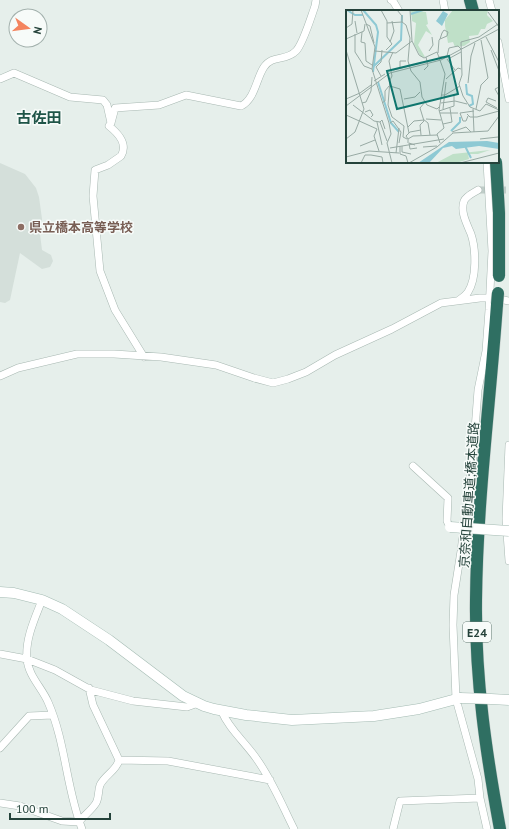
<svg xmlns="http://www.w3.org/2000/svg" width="509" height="829" font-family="'PT Sans','Noto Sans JP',sans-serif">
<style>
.built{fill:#d4dfda}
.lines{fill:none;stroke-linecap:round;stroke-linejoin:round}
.street-tunnel{stroke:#bfccc8;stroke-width:7;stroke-dasharray:7 3.5;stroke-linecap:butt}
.street-casing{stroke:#a8b8b2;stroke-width:8}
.secondary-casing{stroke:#a4bbb3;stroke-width:11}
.highway-casing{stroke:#c2cac8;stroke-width:13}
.street{stroke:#fff;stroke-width:7}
.secondary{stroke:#fff;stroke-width:10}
.highway{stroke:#2f6f62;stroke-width:12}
.secondary-bridge-casing{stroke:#a4bbb3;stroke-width:11;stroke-linecap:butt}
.highway-bridge-casing{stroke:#c2cac8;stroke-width:13;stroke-linecap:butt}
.secondary-bridge{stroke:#fff;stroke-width:10}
.highway-bridge{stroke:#2f6f62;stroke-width:12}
.education-dot{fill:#8d6e63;stroke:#f7fbf9;stroke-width:1.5}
.labels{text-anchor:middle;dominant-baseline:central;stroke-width:3;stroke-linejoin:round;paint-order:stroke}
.shield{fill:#f7fbf9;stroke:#637a73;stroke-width:1}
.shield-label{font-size:12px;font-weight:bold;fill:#24423a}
.education-label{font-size:13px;font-weight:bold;fill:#785e54;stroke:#f7fbf9;text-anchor:start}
.street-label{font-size:13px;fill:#24423a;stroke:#f7fbf9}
.quarter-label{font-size:15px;font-weight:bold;fill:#1f5548;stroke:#f7fbf9}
.inset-river{fill:none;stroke:#8ec9d4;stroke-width:2}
.inset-road{fill:none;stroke:#98aaa4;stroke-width:1}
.view{fill:#0f766e;fill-opacity:0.15;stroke:#0f766e;stroke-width:2}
.inset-edge{fill:none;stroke:#24423a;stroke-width:2}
</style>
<rect width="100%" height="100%" fill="#e6efeb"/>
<!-- built -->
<path class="built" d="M0,163L25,174L36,188L39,197L42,219L40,234L42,250L51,255L53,261L50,267L42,269L20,253L10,300L5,303L0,302Z"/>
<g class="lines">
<!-- street-tunnel -->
<path class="street-tunnel" d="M478,190H509"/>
<!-- street casing -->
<g class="street-casing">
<path id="street" d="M391,0L393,1L399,11
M443,0L445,11
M489,0L492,11
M498,42L509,99
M0,79L14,73L70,97L103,100L107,105L111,123L115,108L159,105L186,95L241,106C255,99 256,79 264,67C273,54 285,62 296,51C303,44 311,17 315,6L316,0
M111,123L109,126C119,134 128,144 121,156L108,165L95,170L93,196L100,271L115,310L144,357
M487,162L492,251L489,310L486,351L478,390L473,456L461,551L454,595L453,625L456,699L478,779L480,798L487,829
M459,300C462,298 466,295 468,292C477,278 476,249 471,234C467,224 460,212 464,201C466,196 473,193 478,190
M0,376L18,368L77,354H114L161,357L216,365L254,378L273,383L288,379L306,372L335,355L392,329L441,303L480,298H495L509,301
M509,445L506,519L509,561
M413,466L448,498L447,521L450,527
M42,600C35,618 25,639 27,659C28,675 42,688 48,702C66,743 66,788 82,829
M0,654L27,659L55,670L91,690L133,701L187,707L198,703
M221,710C229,729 244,741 256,758C272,780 282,805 294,829
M0,748L29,716L53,715
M119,760L168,761L270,780
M0,803L20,806L62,821L79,822
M79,822C84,815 91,811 96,803C99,798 98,791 100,785C105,775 117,770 119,760L93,705L89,688
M393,829L400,801L480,798"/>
</g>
<!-- secondary casing -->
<g class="secondary-casing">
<path id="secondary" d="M0,592L14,593L42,600L62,609L109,640L183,696L204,706L214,709L246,715L292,720L374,716L419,709L460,698"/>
</g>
<!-- highway casing -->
<g class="highway-casing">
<path id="highway" d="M470,0L473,11
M497,304C490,403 477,501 476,600C475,678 486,753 500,829"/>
</g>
<!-- street -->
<use href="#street" class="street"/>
<!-- secondary -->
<use href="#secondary" class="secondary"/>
<!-- highway -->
<use href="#highway" class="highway"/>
<!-- secondary-bridge casing -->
<g class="secondary-bridge-casing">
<path id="secondary-bridge" d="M450,527L509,531
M460,698L491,699L509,700"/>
</g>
<!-- highway-bridge casing -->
<g class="highway-bridge-casing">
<path id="highway-bridge" d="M496,162L499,213V276
M497,304L498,293"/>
</g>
<!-- secondary-bridge -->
<use href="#secondary-bridge" class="secondary-bridge"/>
<!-- highway-bridge -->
<use href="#highway-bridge" class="highway-bridge"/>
</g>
<!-- markers -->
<circle class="education-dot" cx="21" cy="227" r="4"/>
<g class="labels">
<!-- shield labels -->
<rect class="shield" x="463" y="622" width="28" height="20" rx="3"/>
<g class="shield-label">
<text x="477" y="632">E24</text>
</g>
<!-- education labels -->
<g class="education-label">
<text x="29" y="227">県立橋本高等学校</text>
</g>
<!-- street labels -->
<g class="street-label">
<text transform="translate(469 495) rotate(-86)">京奈和自動車道;橋本道路</text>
</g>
<!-- quarter labels -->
<g class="quarter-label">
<text x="39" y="117">古佐田</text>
</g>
</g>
<!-- overview -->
<g transform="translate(346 10)">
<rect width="153" height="153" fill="#e6efeb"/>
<path d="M65,0L80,2L82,14L80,15L86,25L80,21L72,35L79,47H75L68,34L70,13L66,11ZM107,0H142L141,5L147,11L141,14L139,19H135L132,25L123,26L124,32L118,36L109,37L107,32L102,33L99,16V10ZM144,140L132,144H122L123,149L110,153H90L107,144Z" fill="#bfe0c8"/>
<path d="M97,1L102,4L96,16L90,11ZM141,131L153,133V139L133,136L110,139L106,136L97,138L83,153H72L103,132Z" fill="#8ec9d4"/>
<path class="inset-river" d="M1,0L9,5H17M17,0L30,15L32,22L27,62M65,4L77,0M28,56L55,30L56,5M32,72L45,113L53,122M120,74L121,84L126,86L127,94L123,96M105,121L114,112V107M119,136L125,148"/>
<path class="inset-road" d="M15,0L29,37L26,59M35,0L41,11V27L46,34L40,40M51,0L56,6V12M64,0L66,31L73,45L78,48L91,42L99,64L93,100L98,118L91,124L94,133M142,2L153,17M9,11L11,23M41,13L56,12L60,15L64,28L62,51L65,61L74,72L76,87L81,95L91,99L93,97M20,14L24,16L28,33M152,14L133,27L115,32L116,65L113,74L117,86L124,97L134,101L140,94L153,100M0,18L6,14L7,0M16,22L15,32L19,33M9,24V42L18,56L26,59L43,113L45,124L41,133L46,153M140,27L153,52M0,29L18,21L19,14M44,32L48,21L46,11M19,33L20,51L26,55M0,40L18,99L9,122L0,129M145,40L153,61M29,41L50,43L66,31M83,41L87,35L86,27M47,42L43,51L46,66L44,70L42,95L46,107L58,116L57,127L61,129M92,43L93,30L94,29L96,23L98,20L102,22L101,26L94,29M93,47L101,46L103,38L112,36L115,39M104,48L115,42M101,49L109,60M54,58V51H60M47,60L75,53M78,60L82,56L80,47M35,66L30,57L35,52L36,40M100,69L112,58L115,59M28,71L39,64M122,73L125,46L129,33M44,76L54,79L63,123M153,77L149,79L153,86M14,83L25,75M95,85H99L114,76M0,89L14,83M58,89L69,87L74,82M150,91L142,88L140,92L151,98M16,93L20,92L25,81L26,67M36,93L39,91V81L43,76M95,93L109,91L121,94M7,95L28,111L34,112L41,131M0,96L44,63L95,50L153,19M97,99L100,72M127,99L128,122M130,99L135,75L142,68L135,30M93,101L108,96V86M19,102L24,100L27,105L25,107M94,103H112M114,103L117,111H120L122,106M114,103L128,101M121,104L124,107H131L153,101M0,105L31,119L28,126L33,141M77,109L82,113L84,125M80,109L95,110M31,112L36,135M34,112L36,110L39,119M44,113L47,111L55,122L53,133M97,114L106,112L104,98M62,117L68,111L78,110M106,122L120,117L125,122M75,125L74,115L78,111L74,98L79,92M62,129L60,126L64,122L75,120M134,129L152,127M62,133V129L67,126L91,125M69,135L63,133L64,139L71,138M14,136L29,130M54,136V144L60,146L62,153M56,136V142L65,144M77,137L91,136M44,138L98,129M50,143L53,118M0,147L23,141L53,143M15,153L19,145H25L36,147L37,153M63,153L91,137L107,123L142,121L153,106M114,153L153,143"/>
<path class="view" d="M103,46L112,84L51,99L41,61Z"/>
<rect width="153" height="153" class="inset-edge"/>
</g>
<!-- north arrow -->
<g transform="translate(28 28) rotate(104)"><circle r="19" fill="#f7fbf9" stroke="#a3b1ad"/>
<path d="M0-3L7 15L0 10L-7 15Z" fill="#f4845f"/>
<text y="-6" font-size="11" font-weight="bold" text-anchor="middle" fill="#24423a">N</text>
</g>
<!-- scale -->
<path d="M10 813v6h100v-6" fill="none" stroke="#24423a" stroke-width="2"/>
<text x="16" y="813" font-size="12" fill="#24423a" stroke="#f7fbf9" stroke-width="3" paint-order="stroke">100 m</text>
</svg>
